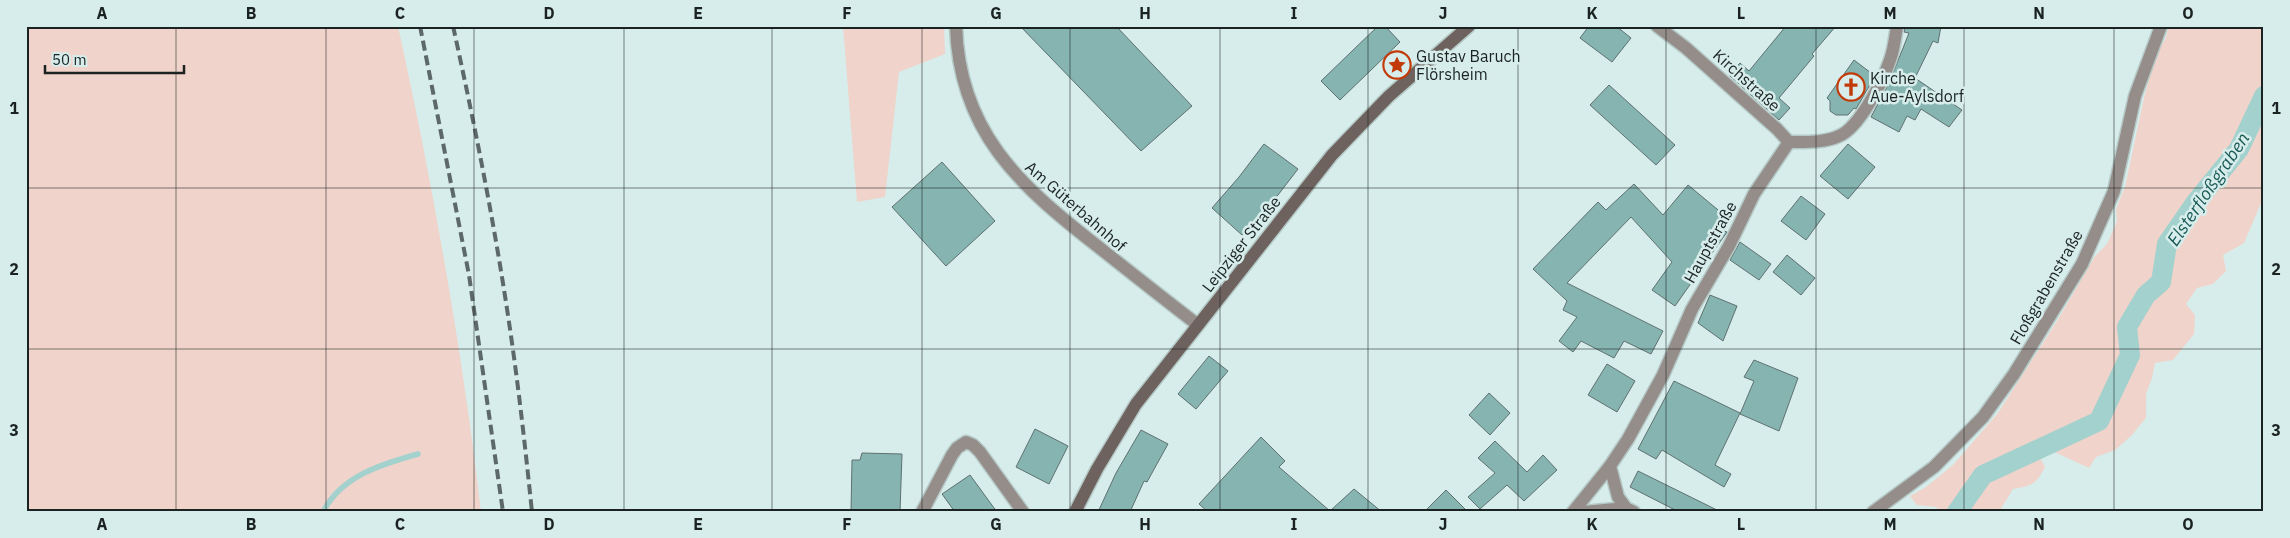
<svg xmlns="http://www.w3.org/2000/svg" width="2290" height="538" font-family="'IBM Plex Sans',sans-serif">
<style>
.green{fill:#f0d3ca}
.lines{fill:none;stroke-linecap:round;stroke-linejoin:round}
.stream{stroke:#a2d1ce;stroke-width:5.5}
.canal{stroke:#a2d1ce;stroke-width:20}
.building{fill:#86b4b1;stroke:#5e7170}
.street-casing{stroke:#b5c9c7;stroke-width:15}
.secondary-casing{stroke:#b5c9c7;stroke-width:15}
.street{stroke:#958d8a;stroke-width:12}
.secondary{stroke:#6d625e;stroke-width:12}
.rail{stroke:#5d6968;stroke-width:4;stroke-dasharray:10 5;stroke-linecap:butt}
.grid{fill:none;stroke:#1b2322;stroke-width:1;stroke-opacity:0.55}
.labels{text-anchor:middle;dominant-baseline:central;stroke-width:5;stroke-linejoin:round;paint-order:stroke}
.poi-label{font-size:16px;fill:#1b2322;stroke:#d7edeb;text-anchor:start}
.street-label{font-size:16px;fill:#1b2322;stroke:#d7edeb}
.water-label{font-size:18px;font-style:italic;fill:#1a5a57;stroke:#d7edeb}
.neatline{fill:none;stroke:#1b2322;stroke-width:2}
.grid-label{font-size:16px;text-anchor:middle;font-weight:bold;fill:#1b2322}
</style>
<rect width="100%" height="100%" fill="#d7edeb"/>
<!-- green -->
<path class="green" d="M26,26H398C433,186 462,349 481,512H26Z
M843,26H944L945,54L899,72L885,197L857,202Z
M2169,26H2264V196L2244,243L2223,255L2226,271L2213,284L2197,288L2186,304L2195,315L2194,334L2173,360L2155,363L2152,378L2146,394V418L2131,436L2115,450L2096,457L2089,468L2046,448L2040,458L2045,467C2036,484 2033,486 2013,489L1999,512H1945L1935,507L1917,505L1910,496L1926,487L1953,465L1998,413L2057,321L2095,256L2107,244L2117,221L2116,209L2125,187L2144,98L2156,53L2165,40Z"/>
<g class="lines">
<!-- stream -->
<path class="stream" d="M323,512C341,476 382,464 418,454"/>
<!-- canal -->
<path class="canal" d="M1957,512L1983,475L2099,421L2130,355L2127,327L2146,295L2161,282L2167,244L2196,202L2239,149L2264,96"/>
</g>
<!-- building -->
<path class="building" d="M1020,26H1116L1192,106L1141,151Z
M1378,26H1385L1400,42L1340,100L1321,81Z
M1589,26H1616L1631,38L1612,62L1580,38Z
M1786,26H1836L1812,54L1814,56L1779,98L1790,108L1779,120L1729,75L1740,63L1749,71Z
M1905,26H1941L1938,43L1933,41L1915,78L1962,110L1949,127L1921,109L1915,120L1907,116L1899,132L1871,117L1889,83L1909,33L1904,32Z
M1854,60L1875,76L1856,109L1854,108L1848,115H1836L1830,111V101L1827,98Z
M1609,85L1675,145L1656,165L1590,105Z
M1264,144L1298,169L1278,195L1242,235L1212,208L1239,177Z
M1848,144L1875,167L1848,199L1820,176Z
M942,162L995,221L946,266L892,207Z
M1634,184L1663,215L1688,185L1729,219L1724,231L1727,232L1675,306L1652,290L1672,262L1631,217L1567,283L1663,331L1651,354L1624,341L1614,358L1581,341L1573,352L1559,341L1577,317L1563,310L1567,301L1533,269L1598,202L1606,210Z
M1801,196L1825,214L1806,240L1781,221Z
M1740,242L1771,264L1759,280L1730,260Z
M1787,255L1815,278L1801,295L1773,272Z
M1710,295L1737,306L1723,341L1698,323Z
M1209,356L1228,371L1196,409L1178,394Z
M1754,360L1798,378L1779,431L1740,414L1754,381L1744,377Z
M1607,364L1635,381L1617,412L1588,395Z
M1674,381L1740,413L1715,465L1731,474L1724,487L1662,450L1656,459L1638,449Z
M1489,393L1510,413L1490,435L1469,415Z
M1035,429L1068,446L1049,484L1016,467Z
M1141,430L1168,444L1147,482L1144,481L1130,512H1098L1116,473Z
M1261,437L1285,461L1279,467L1330,511L1354,489L1382,512H1208L1199,504Z
M1495,441L1527,472L1543,455L1557,470L1524,501L1507,485L1480,509L1468,497L1495,473L1478,458Z
M862,453L902,454L900,512H851L852,460H860Z
M1638,471L1721,512H1679L1630,487Z
M970,475L997,512H955L942,494Z
M1446,490L1468,512H1424Z"/>
<g class="lines">
<!-- street casing -->
<g class="street-casing">
<path id="street" d="M956,26C959,131 1019,185 1096,245C1130,272 1164,299 1198,325
M1657,26L1686,48L1777,129L1789,142
M1789,142C1805,142 1824,143 1839,136C1859,128 1883,81 1890,60C1894,49 1895,38 1897,26
M1610,466L1618,497L1626,508
M922,512L952,455L957,448L966,442L973,445L980,452L1023,512
M1573,512L1610,466L1628,439L1663,375L1692,309L1729,246L1754,194L1789,142
M1584,512L1626,508L1634,512
M1873,512L1934,467L1983,417L2014,374L2082,264L2114,191L2135,96L2161,26"/>
</g>
<!-- secondary casing -->
<g class="secondary-casing">
<path id="secondary" d="M1075,512L1097,469L1136,404L1332,155L1389,96L1469,26"/>
</g>
<!-- street -->
<use href="#street" class="street"/>
<!-- secondary -->
<use href="#secondary" class="secondary"/>
<!-- rail -->
<path class="rail" d="M420,26L469,275L503,512
M453,26C476,131 497,236 512,343C520,399 526,455 532,512"/>
</g>
<!-- grid -->
<path class="grid" d="M176,26V512M326,26V512M474,26V512M624,26V512M772,26V512M922,26V512M1070,26V512M1220,26V512M1368,26V512M1518,26V512M1666,26V512M1816,26V512M1964,26V512M2114,26V512M26,188H2264M26,349H2264"/>
<!-- icons -->
<defs>
<g id="sight-ring" transform="scale(1.4375)"><circle r="9.5" fill="#d7edeb" stroke="#c23a08" stroke-width="1.5"/><path d="M0-6L1.8-2.2L6-1.7L2.9 1.2L3.7 5.4L0 3.3L-3.7 5.4L-2.9 1.2L-6-1.7L-1.8-2.2Z" fill="#c23a08"/></g>
<g id="church-ring" transform="scale(1.4375)"><circle r="9.5" fill="#d7edeb" stroke="#c23a08" stroke-width="1.5"/><path d="M-1.2-6h2.4v3.5h3.3v2.4h-3.3V6h-2.4V-.1h-3.3v-2.4h3.3Z" fill="#c23a08"/></g>
</defs>
<g fill-rule="evenodd">
<use href="#sight-ring" x="1397" y="65"/>
<use href="#church-ring" x="1851" y="87"/>
</g>
<g class="labels">
<!-- poi labels -->
<g class="poi-label">
<text x="1416" y="56">Gustav Baruch<tspan x="1416" dy="18">Flörsheim</tspan></text>
<text x="1870" y="78">Kirche<tspan x="1870" dy="18">Aue-Aylsdorf</tspan></text>
</g>
<!-- street labels -->
<g class="street-label">
<text transform="translate(1747 80) rotate(42)">Kirchstraße</text>
<text transform="translate(1076 206) rotate(41)">Am Güterbahnhof</text>
<text transform="translate(1710 242) rotate(-61)">Hauptstraße</text>
<text transform="translate(1241 244) rotate(-52)">Leipziger Straße</text>
<text transform="translate(2046 287) rotate(-60)">Floßgrabenstraße</text>
</g>
<!-- water labels -->
<g class="water-label">
<text transform="translate(2208 189) rotate(-56)">Elsterfloßgraben</text>
</g>
</g>
<!-- border -->
<rect width="2290" height="538" fill="none" stroke="#d7edeb" stroke-width="55"/>
<!-- scale -->
<path d="M45 65v8h139v-8" fill="none" stroke="#1b2322" stroke-width="2.5"/>
<text x="52" y="65" font-size="15" fill="#1b2322" stroke="#d7edeb" stroke-width="4" paint-order="stroke">50 m</text>
<rect x="28" y="28" width="2234" height="482" class="neatline"/>
<g class="grid-label">
<text x="102" y="19">A</text>
<text x="251" y="19">B</text>
<text x="400" y="19">C</text>
<text x="549" y="19">D</text>
<text x="698" y="19">E</text>
<text x="847" y="19">F</text>
<text x="996" y="19">G</text>
<text x="1145" y="19">H</text>
<text x="1294" y="19">I</text>
<text x="1443" y="19">J</text>
<text x="1592" y="19">K</text>
<text x="1741" y="19">L</text>
<text x="1890" y="19">M</text>
<text x="2039" y="19">N</text>
<text x="2188" y="19">O</text>
<text x="14" y="114">1</text>
<text x="2276" y="114">1</text>
<text x="14" y="275">2</text>
<text x="2276" y="275">2</text>
<text x="14" y="436">3</text>
<text x="2276" y="436">3</text>
<text x="102" y="530">A</text>
<text x="251" y="530">B</text>
<text x="400" y="530">C</text>
<text x="549" y="530">D</text>
<text x="698" y="530">E</text>
<text x="847" y="530">F</text>
<text x="996" y="530">G</text>
<text x="1145" y="530">H</text>
<text x="1294" y="530">I</text>
<text x="1443" y="530">J</text>
<text x="1592" y="530">K</text>
<text x="1741" y="530">L</text>
<text x="1890" y="530">M</text>
<text x="2039" y="530">N</text>
<text x="2188" y="530">O</text>
</g>
</svg>
